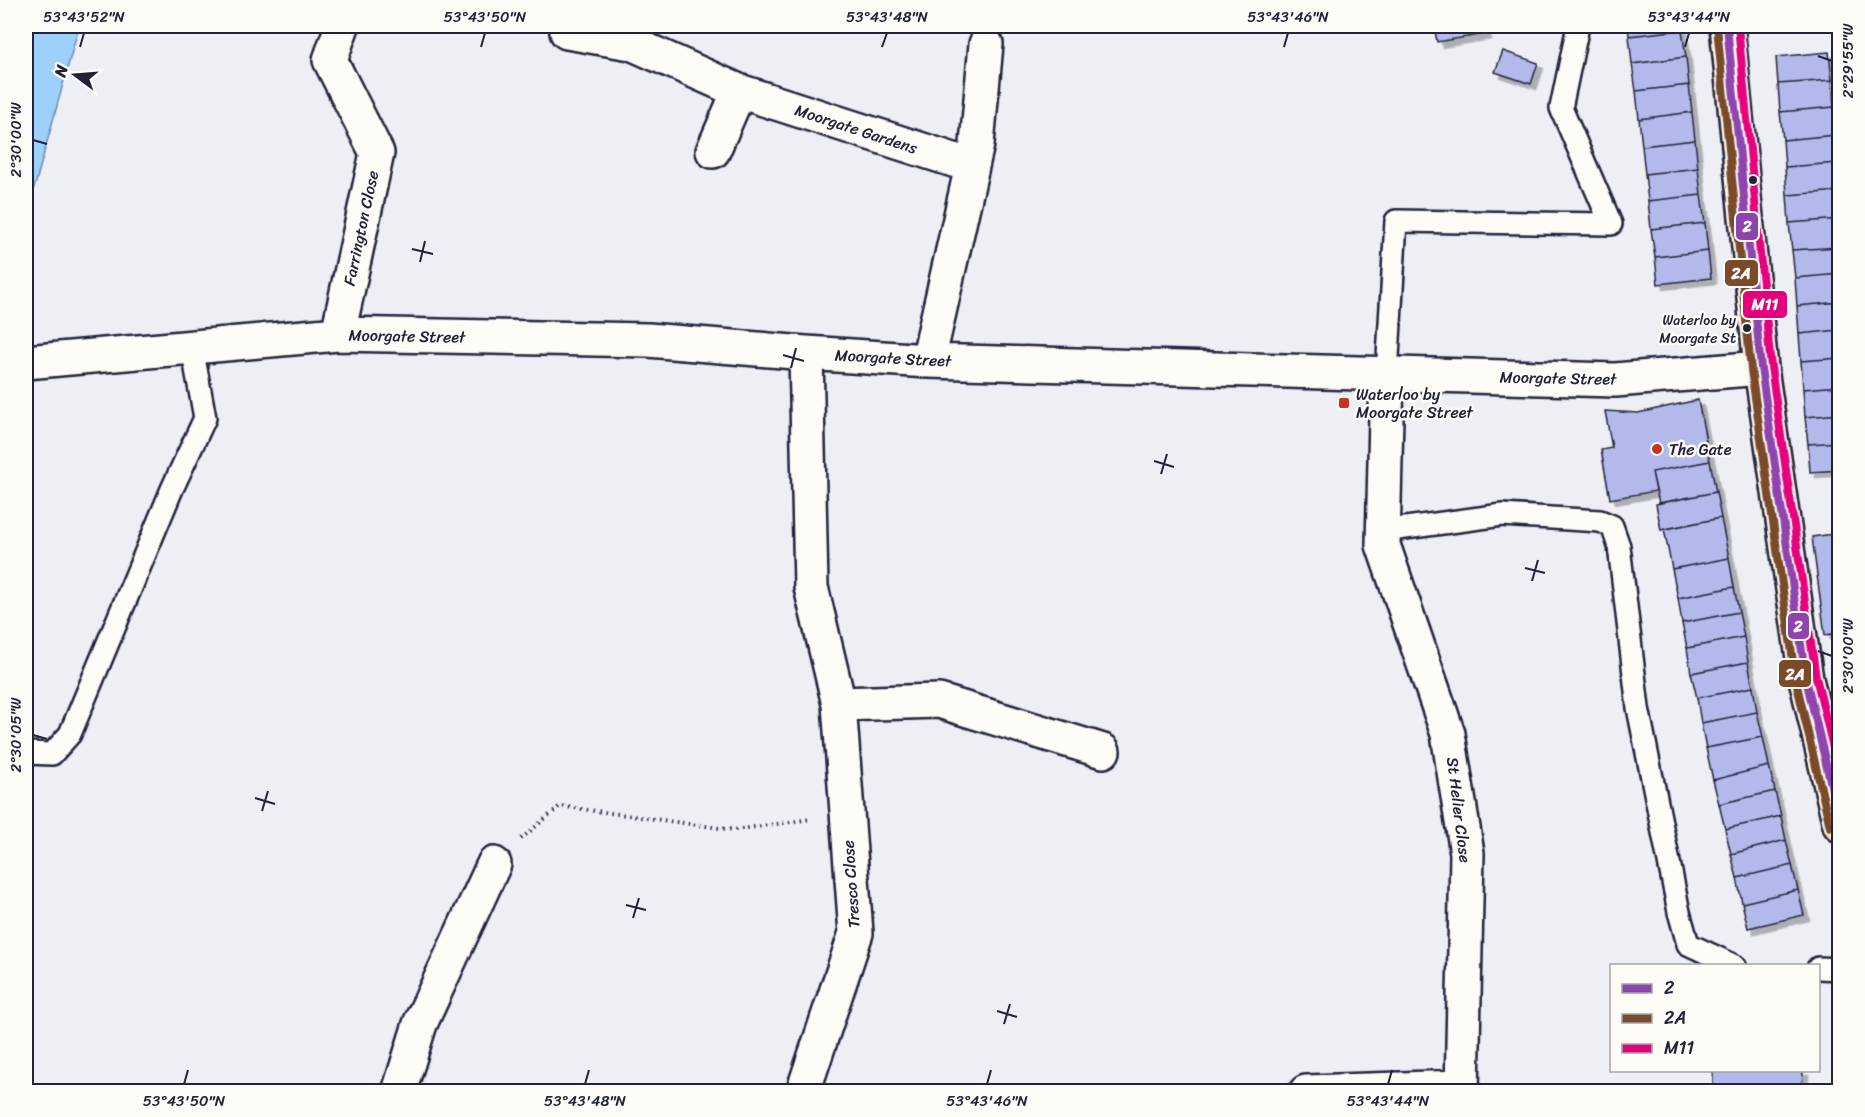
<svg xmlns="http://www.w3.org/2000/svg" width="1865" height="1117" font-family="Sriracha,sans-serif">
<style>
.water{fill:#9dd0fa;stroke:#6c8aae;stroke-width:1.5}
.building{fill:#b3b9eb;stroke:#22223b;stroke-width:1.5;filter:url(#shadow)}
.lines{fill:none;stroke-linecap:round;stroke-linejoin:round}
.lane-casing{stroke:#22223b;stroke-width:26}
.street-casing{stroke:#22223b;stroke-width:38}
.primary-casing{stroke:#22223b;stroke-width:38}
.path{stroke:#22223b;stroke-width:4;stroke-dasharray:1.5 4.5;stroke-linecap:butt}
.lane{stroke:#fdfcf7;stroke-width:21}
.street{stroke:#fdfcf7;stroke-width:33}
.primary{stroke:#fbddab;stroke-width:33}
.bus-1-casing{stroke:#fdfcf7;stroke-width:12}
.bus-2-casing{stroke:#fdfcf7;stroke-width:12}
.bus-3-casing{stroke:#fdfcf7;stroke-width:12}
.bus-1{stroke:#8e44ad;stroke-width:8}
.bus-2{stroke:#7a4b2a;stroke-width:8}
.bus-3{stroke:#e5007d;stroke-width:8}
.ticks{fill:none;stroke:#22223b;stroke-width:2}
.bus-dot{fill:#22223b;stroke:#fdfcf7;stroke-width:2}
.poi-dot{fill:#c8321e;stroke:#fdfcf7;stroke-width:2}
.labels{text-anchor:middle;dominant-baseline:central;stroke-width:5;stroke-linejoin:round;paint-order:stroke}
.bus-label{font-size:14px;fill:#22223b;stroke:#fdfcf7;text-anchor:end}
.street-label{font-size:16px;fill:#22223b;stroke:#fdfcf7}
.poi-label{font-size:16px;fill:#22223b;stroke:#fdfcf7;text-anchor:start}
.line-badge{stroke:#fdfcf7;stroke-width:2}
.badge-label{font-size:16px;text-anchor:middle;font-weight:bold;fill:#fff}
.neatline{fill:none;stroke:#22223b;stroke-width:2}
.ticks-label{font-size:15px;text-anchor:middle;fill:#22223b}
</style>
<defs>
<filter id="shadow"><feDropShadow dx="5.5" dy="5.5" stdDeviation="0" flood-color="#0004"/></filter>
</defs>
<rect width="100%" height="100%" fill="#eeeff5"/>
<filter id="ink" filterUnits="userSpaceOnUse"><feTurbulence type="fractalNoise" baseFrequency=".0167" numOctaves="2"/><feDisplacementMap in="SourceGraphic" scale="12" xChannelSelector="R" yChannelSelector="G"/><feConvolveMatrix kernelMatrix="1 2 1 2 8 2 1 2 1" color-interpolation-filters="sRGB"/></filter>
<g filter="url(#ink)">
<!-- water -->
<path class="water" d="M26,26H79L36,182L26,210Z"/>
<!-- building -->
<path class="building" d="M1434,26H1484L1486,34L1437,42Z
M1628,26H1682V30L1629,36Z
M1682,30L1686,57L1632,64L1629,36Z
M1503,51L1538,63L1531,84L1495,72Z
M1829,52L1832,80L1778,84L1776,57Z
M1686,57L1689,85L1636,91L1632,64Z
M1832,80L1834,107L1780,112L1778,84Z
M1689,85L1692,112L1639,119L1636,91Z
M1834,107L1836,135L1783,140L1780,112Z
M1692,112L1695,140L1642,146L1639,119Z
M1836,135L1838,163L1785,167L1783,140Z
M1695,140L1698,168L1645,174L1642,146Z
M1838,163L1840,191L1787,195L1785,167Z
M1698,168L1701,195L1648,201L1645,174Z
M1840,191V219L1789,223L1787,195Z
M1701,195L1705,223L1651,229L1648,201Z
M1840,219V247L1792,250L1789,223Z
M1705,223L1708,251L1655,257L1651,229Z
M1840,247V274L1795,278L1792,250Z
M1708,251L1711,278L1658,284L1655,257Z
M1840,274V302L1797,306L1795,278Z
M1840,302V330L1799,334L1797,306Z
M1840,330V358L1801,361L1799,334Z
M1840,358V386L1803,389L1801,361Z
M1840,386V414L1805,417L1803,389Z
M1698,400L1710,461L1652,472L1656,491L1610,499L1601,450L1612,448L1605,411L1638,413Z
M1840,414V442L1808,444L1805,417Z
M1840,442V470L1810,472L1808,444Z
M1710,461L1716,492L1659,503L1652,472Z
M1716,492L1721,518L1661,530L1656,504Z
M1721,518L1729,558L1672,569L1664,529Z
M1840,533V633L1825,635L1812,537Z
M1729,558L1734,587L1678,598L1672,569Z
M1734,587L1739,612L1682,623L1678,598Z
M1739,612L1744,637L1687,648L1682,623Z
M1744,637L1748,662L1691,673L1687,648Z
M1748,662L1753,687L1697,698L1691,673Z
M1753,687L1757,712L1701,723L1697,698Z
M1757,712L1763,737L1706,748L1701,723Z
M1763,737L1769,766L1713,780L1706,748Z
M1769,766L1775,791L1719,804L1713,780Z
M1775,791L1781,816L1725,829L1719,804Z
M1781,816L1786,840L1731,854L1725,829Z
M1786,840L1792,865L1737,878L1731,854Z
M1792,865L1798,890L1742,903L1737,878Z
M1798,890L1804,915L1748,928L1742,903Z
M1713,1070H1803L1802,1092H1713Z"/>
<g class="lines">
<!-- lane casing -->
<g class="lane-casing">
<path id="lane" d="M1387,374L1396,221L1611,224L1561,108L1578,26
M1383,531L1502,515L1600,521L1612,526L1619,546L1638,708L1679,912L1688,944L1735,966
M26,753L52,754L70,734L172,489L205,418L192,347
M1818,968L1840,969"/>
</g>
<!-- street casing -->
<g class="street-casing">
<path id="street" d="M567,32L631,43L739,91L972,166
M713,151L739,91
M338,334L377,153L330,60L342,26
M928,361L977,144L986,44
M26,362L338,334L648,340L806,353L928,361L1615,380L1761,368
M1387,374L1383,545L1448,734L1467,853L1462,1092
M839,704L939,701L1103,751
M399,1092L420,1024L494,864
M803,1092L856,933L839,704L811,587L806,353
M1306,1092L1462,1087"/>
</g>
<!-- primary casing -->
<g class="primary-casing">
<path id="primary" d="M1727,26L1761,368L1806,679L1840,825"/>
</g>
<!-- path -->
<path class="path" d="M521,839L560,806L734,830L811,819"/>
<!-- lane -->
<use href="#lane" class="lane"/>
<!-- street -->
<use href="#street" class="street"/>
<!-- primary -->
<use href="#primary" class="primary"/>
<!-- bus-1 casing -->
<g class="bus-1-casing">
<path id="bus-1" d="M1727,26L1761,368L1806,679L1840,823"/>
</g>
<!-- bus-2 casing -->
<g class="bus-2-casing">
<path id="bus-2" d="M1717,27L1751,370L1796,681L1830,827"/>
</g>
<!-- bus-3 casing -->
<g class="bus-3-casing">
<path id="bus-3" d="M1738,26L1771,367L1816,677L1840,777"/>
</g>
<!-- bus-1 -->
<use href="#bus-1" class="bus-1"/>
<!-- bus-2 -->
<use href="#bus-2" class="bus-2"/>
<!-- bus-3 -->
<use href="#bus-3" class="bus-3"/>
</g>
</g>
<!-- ticks -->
<path class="ticks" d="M80,47L84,33M481,47L485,33M882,47L887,33M1284,47L1288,33M1685,47L1689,33M1818,56L1832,61M33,140L47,144M412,249L433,254M420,262L425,241M783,355L804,361M791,368L796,348M1154,461L1174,467M1161,474L1167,454M1525,568L1545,573M1532,581L1538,560M1818,651L1832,656M33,735L47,739M255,798L275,804M262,811L268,791M626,905L646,910M633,918L639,898M997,1011L1017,1017M1004,1024L1010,1004M184,1084L188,1070M585,1084L589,1070M987,1084L991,1070M1388,1084L1392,1070"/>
<!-- markers -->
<g class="bus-dot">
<circle cx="1753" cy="180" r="5"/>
<circle cx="1747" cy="328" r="5"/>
</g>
<g class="poi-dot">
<rect x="1338" y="397" width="12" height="12" rx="3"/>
<circle cx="1657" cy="449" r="6"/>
</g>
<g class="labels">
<!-- bus labels -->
<g class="bus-label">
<text x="1736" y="320">Waterloo by<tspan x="1736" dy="18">Moorgate St</tspan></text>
</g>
<!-- street labels -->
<g class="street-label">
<text transform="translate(856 129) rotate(18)">Moorgate Gardens</text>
<text transform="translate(361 228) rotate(-78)">Farrington Close</text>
<text transform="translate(407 336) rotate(1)">Moorgate Street</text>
<text transform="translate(893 358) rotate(3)">Moorgate Street</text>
<text transform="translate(1558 378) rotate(1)">Moorgate Street</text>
<text transform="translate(1459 810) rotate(83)">St Helier Close</text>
<text transform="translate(851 884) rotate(-94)">Tresco Close</text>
</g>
<!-- poi labels -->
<g class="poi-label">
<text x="1356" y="394">Waterloo by<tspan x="1356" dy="18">Moorgate Street</tspan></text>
<text x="1669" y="449">The Gate</text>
</g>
</g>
<g class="line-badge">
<rect x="1735" y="212" width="24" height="29" rx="6" fill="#8e44ad"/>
<rect x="1724" y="259" width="35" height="28" rx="6" fill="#7a4b2a"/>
<rect x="1742" y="290" width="46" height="29" rx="6" fill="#e5007d"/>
<rect x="1787" y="612" width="23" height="28" rx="6" fill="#8e44ad"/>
<rect x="1778" y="659" width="34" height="29" rx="6" fill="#7a4b2a"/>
</g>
<g class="badge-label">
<text x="1747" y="232">2</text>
<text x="1741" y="279">2A</text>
<text x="1765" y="310">M11</text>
<text x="1798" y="632">2</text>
<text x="1795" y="680">2A</text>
</g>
<!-- margin -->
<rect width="1865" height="1117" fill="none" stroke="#fdfcf7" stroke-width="66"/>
<!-- legend -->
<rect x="1610" y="964" width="210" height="108" fill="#fdfcf7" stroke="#a5a5ac" stroke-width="1.5"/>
<rect x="1622" y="984" width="30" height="9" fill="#8e44ad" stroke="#a5a5ac" stroke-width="1.5"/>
<text x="1664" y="994" font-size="18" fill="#22223b">2</text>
<rect x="1622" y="1014" width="30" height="9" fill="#7a4b2a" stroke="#a5a5ac" stroke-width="1.5"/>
<text x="1664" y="1024" font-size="18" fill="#22223b">2A</text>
<rect x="1622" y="1044" width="30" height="9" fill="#e5007d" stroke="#a5a5ac" stroke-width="1.5"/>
<text x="1664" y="1054" font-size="18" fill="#22223b">M11</text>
<!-- north arrow -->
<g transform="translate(75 75) rotate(286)" stroke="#fdfcf7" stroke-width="4.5" paint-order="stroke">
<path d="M0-4.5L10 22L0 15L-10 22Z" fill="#22223b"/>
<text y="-9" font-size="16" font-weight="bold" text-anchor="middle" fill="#22223b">N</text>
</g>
<rect x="33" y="33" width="1799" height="1051" class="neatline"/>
<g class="ticks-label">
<text x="84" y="22">53°43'52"N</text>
<text x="485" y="22">53°43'50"N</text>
<text x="887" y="22">53°43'48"N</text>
<text x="1288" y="22">53°43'46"N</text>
<text x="1689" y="22">53°43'44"N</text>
<text transform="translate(1848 61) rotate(-90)" y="5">2°29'55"W</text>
<text transform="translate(16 140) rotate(-90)" y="5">2°30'00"W</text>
<text transform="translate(1848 656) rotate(-90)" y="5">2°30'00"W</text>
<text transform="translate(16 735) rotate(-90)" y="5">2°30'05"W</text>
<text x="184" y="1106">53°43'50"N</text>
<text x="585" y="1106">53°43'48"N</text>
<text x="987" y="1106">53°43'46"N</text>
<text x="1388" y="1106">53°43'44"N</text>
</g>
</svg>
